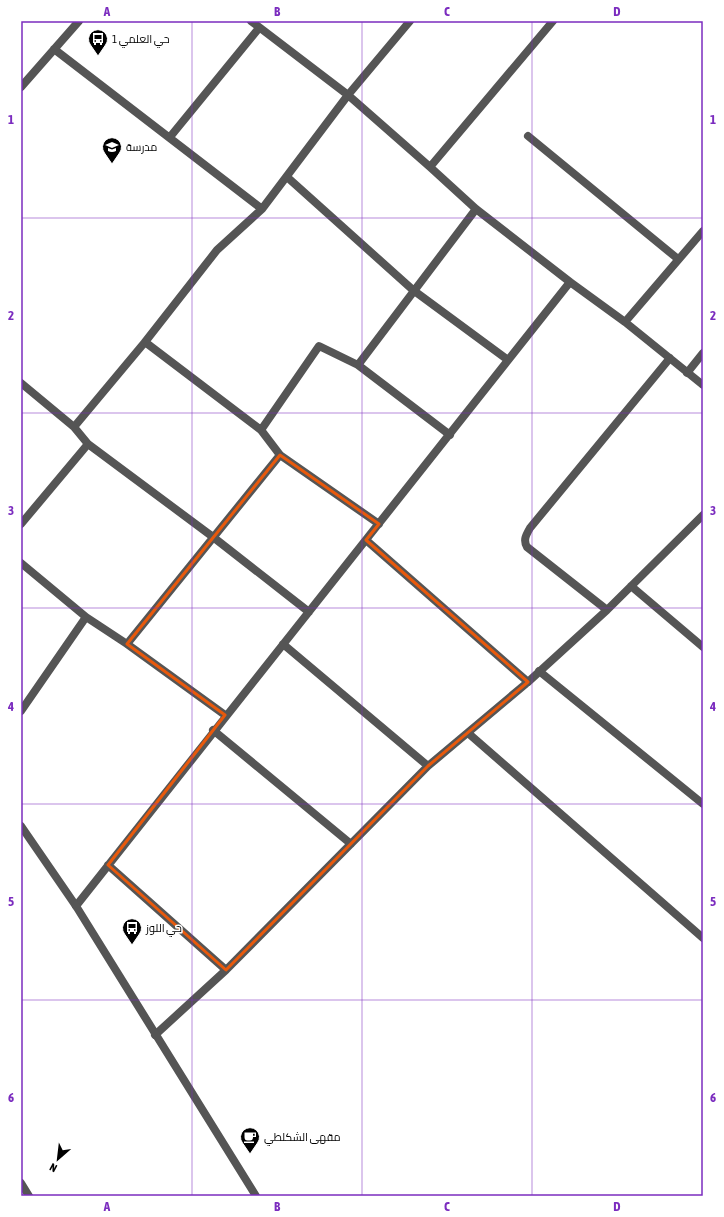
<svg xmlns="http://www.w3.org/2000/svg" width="724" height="1217" font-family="'Asap Condensed',Cairo,sans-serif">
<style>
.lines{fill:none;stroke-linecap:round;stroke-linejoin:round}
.minor{stroke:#555;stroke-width:8}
.tertiary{stroke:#555;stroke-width:8}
.marked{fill:none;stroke:#e8590c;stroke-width:3;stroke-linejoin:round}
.grid{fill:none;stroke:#7b2cbf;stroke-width:1;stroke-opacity:0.55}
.labels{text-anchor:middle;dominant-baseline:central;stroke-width:3;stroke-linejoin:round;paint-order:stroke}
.poi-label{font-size:11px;fill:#000;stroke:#fff;text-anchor:start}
.neatline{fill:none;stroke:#7b2cbf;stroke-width:1.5}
.grid-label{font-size:13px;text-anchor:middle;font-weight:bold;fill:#7b2cbf}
</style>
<rect width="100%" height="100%" fill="#fff"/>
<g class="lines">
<!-- minor -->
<path class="minor" d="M251,21L348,95L430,167L476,209L570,282L625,322L703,385
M54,49L262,209
M21,87L79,21
M528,136L678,259
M170,137L259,28
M430,167L553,21
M287,177L413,290L508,360
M625,322L703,231
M145,342L261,430L319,346L358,365
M687,373L703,353
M21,383L74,427L88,444L213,537L309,612
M74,427L145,342L217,250L262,209L348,95L410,21
M261,430L280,455L379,524
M450,435L358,365L476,209
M21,524L88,444
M366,540L528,682
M21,563L86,617L127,644L225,715
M631,586L703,647
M607,610L527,547C523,540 526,535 530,528L670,358
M127,644L280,455
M283,644L428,766
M539,671L703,804
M21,711L86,617
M213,730L351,844
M468,733L703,938
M108,865L226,970
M76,906L570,282
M155,1035L226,970L428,766L528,682L607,610L703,515
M21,1183L29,1196"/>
<!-- tertiary -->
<path class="tertiary" d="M21,826L76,906L256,1196"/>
</g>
<!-- marked area -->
<path class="marked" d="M280,455L379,524L366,540L528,682L428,766L226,970L108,865L225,715L127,644Z"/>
<!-- grid -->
<path class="grid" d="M192,21V1196M362,21V1196M532,21V1196M21,218H703M21,413H703M21,608H703M21,804H703M21,1000H703"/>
<!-- icons -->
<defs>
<g id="bus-pin" transform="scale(1)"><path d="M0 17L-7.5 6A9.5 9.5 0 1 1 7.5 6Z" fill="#000" stroke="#fff"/><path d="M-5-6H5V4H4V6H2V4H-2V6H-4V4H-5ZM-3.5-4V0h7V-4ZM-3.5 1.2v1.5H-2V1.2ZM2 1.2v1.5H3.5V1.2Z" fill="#fff"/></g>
<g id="school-pin" transform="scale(1)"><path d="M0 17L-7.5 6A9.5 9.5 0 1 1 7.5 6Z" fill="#000" stroke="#fff"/><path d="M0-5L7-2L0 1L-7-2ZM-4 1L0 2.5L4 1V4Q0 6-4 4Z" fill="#fff"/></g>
<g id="cafe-pin" transform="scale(1)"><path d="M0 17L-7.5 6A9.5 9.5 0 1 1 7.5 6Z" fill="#000" stroke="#fff"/><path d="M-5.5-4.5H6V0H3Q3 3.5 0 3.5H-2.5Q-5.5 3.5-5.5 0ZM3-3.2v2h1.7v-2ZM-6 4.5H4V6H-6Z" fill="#fff"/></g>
</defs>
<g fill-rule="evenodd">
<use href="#bus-pin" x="98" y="39"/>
<use href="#school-pin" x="112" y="147"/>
<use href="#bus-pin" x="132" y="928"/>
<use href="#cafe-pin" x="250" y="1137"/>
</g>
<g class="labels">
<!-- poi labels -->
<g class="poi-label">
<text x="112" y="39">حي العلمي 1</text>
<text x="126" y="147">مدرسة</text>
<text x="146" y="928">حي اللوز</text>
<text x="264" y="1137">مقهى الشكلطي</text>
</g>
</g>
<!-- border -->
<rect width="724" height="1217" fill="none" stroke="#ffffff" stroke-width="44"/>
<!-- north arrow -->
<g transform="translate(58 1159) rotate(208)" stroke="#ffffff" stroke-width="3" paint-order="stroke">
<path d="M0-3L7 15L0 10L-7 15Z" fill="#000000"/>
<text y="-6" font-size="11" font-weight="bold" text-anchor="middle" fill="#000000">N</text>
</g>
<rect x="22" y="22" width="680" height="1173" class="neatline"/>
<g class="grid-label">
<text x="107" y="16">A</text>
<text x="277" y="16">B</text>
<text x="447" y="16">C</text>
<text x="617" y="16">D</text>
<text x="11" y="124">1</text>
<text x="713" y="124">1</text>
<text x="11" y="320">2</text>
<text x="713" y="320">2</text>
<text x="11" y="515">3</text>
<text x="713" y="515">3</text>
<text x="11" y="711">4</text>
<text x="713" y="711">4</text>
<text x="11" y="906">5</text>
<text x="713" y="906">5</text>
<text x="11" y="1102">6</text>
<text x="713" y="1102">6</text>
<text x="107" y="1211">A</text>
<text x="277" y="1211">B</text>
<text x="447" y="1211">C</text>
<text x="617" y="1211">D</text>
</g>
</svg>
